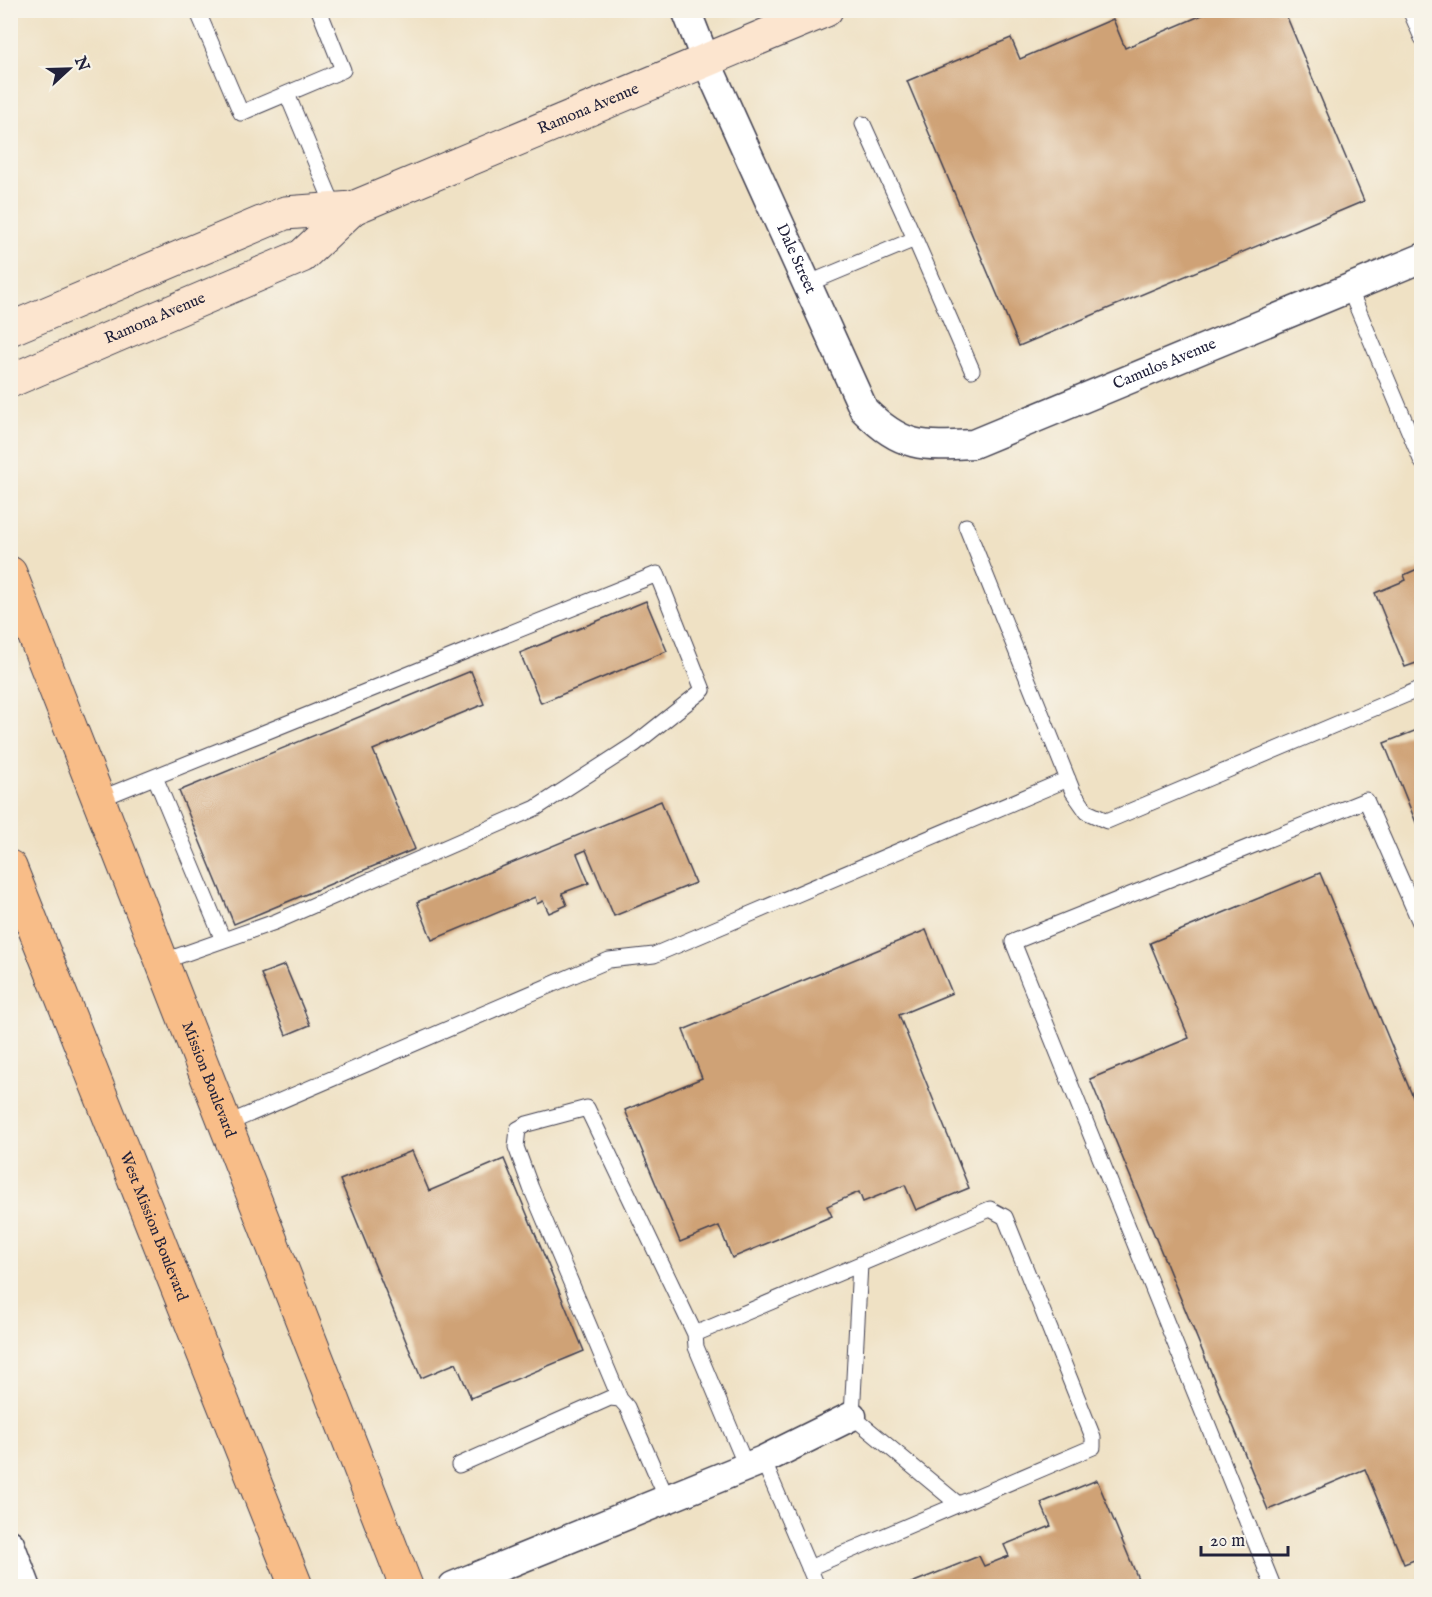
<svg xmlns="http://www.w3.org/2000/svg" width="1432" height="1597" font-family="'IM FELL English',serif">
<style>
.building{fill:#cfa276}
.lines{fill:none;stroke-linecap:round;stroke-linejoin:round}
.lane-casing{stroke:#413f50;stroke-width:17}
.street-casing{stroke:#413f50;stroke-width:31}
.secondary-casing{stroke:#413f50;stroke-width:35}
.primary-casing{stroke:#413f50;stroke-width:35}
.lane{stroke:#fff;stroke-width:15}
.street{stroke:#fff;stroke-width:28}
.secondary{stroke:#fce5cf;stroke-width:33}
.primary{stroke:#f8bd88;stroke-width:33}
.labels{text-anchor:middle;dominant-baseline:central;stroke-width:6;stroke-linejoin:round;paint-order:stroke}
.street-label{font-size:16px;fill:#22223b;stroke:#f7f3e8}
</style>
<rect width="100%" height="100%" fill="#f7f3e8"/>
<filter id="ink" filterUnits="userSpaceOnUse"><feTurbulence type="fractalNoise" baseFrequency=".0167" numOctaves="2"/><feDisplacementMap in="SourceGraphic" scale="12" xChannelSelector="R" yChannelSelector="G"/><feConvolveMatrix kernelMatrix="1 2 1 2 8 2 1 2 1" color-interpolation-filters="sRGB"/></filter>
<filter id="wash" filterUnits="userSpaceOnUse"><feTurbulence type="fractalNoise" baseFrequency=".008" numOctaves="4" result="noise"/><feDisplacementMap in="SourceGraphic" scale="24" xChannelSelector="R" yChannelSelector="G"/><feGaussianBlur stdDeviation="1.35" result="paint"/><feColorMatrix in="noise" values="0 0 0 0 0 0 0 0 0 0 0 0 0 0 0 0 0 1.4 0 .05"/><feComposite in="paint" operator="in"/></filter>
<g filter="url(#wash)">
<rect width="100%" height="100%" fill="#efe1c4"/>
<g id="blocks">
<!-- building -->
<path class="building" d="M1214,10H1284L1364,201L1019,346L907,81L1011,38L1020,59L1113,19L1125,48Z
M1422,567V661L1405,667L1375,593L1406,580L1404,575Z
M646,601L667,651L541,703L520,653Z
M471,671L484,704L373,750L415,849L234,924L179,791Z
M1422,728V835H1421L1384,743Z
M661,801L695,883L614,916L586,850L577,854L589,883L562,893L567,905L549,913L543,901L537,904L535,897L432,940L417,902Z
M1320,873L1422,1119V1557L1404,1564L1365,1469L1268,1510L1090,1079L1189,1038L1150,943Z
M926,930L952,993L899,1015L969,1188L916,1210L905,1185L863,1202L859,1192L827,1206L832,1216L732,1258L719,1226L680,1242L625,1110L702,1078L683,1030Z
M285,965L310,1025L286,1035L261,974Z
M412,1151L429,1191L504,1159L584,1351L471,1398L456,1363L421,1378L340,1180Z
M1097,1480L1141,1586H904L979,1556L984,1566L1009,1556L1004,1545L1051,1526L1041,1503Z"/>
</g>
</g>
<g filter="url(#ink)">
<use href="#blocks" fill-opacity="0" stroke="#413f50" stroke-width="1.5"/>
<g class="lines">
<!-- lane casing -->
<g class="lane-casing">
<path id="lane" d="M197,10L241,113L343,70L319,10
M1410,10L1422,38
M287,94L335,209
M863,124L915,239
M807,284L915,239L972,370
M1349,288L1422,462
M966,526L1073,792L1087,812L1107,821L1422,688
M155,777L223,940
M97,800L657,574L703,690L635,744L536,808L275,922L161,962
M224,1125L609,960L654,955L1068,779
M860,1264L852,1416L958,1504
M620,1399L531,1188L516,1147L518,1129L527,1124L587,1108L695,1334
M763,1460L817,1586
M459,1465L610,1398L620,1399L627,1407L667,1499
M746,1466L696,1347L695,1334L990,1209L1005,1217L1093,1437V1447L809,1568
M1273,1586L1013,942L1366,800L1422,927"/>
</g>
<!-- street casing -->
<g class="street-casing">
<g id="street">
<path id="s1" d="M686,10L706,61L864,410C902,448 922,447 973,444L1422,258"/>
<path d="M10,1544L26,1586"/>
<path d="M453,1586L763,1460L852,1416"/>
</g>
</g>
<!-- secondary casing -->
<g class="secondary-casing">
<g id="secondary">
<path id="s2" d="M10,329L285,213L353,208L826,10"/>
<path id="s3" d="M10,381L302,256L353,208"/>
</g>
</g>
<!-- primary casing -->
<g class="primary-casing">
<g id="primary">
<path id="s4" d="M10,573L406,1586"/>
<path id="s5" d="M10,867L296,1586"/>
</g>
</g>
<!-- lane -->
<use href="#lane" class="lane"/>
<!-- street -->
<use href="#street" class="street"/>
<!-- secondary -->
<use href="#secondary" class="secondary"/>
<!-- primary -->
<use href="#primary" class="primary"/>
</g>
</g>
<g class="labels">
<!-- street labels -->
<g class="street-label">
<text stroke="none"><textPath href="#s2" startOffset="622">Ramona Avenue</textPath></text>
<text stroke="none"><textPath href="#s1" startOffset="272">Dale Street</textPath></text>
<text stroke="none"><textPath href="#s3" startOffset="158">Ramona Avenue</textPath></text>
<text stroke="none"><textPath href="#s1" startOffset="765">Camulos Avenue</textPath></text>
<text stroke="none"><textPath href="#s4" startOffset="544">Mission Boulevard</textPath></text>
<text stroke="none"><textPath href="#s5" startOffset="387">West Mission Boulevard</textPath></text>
</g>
</g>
<!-- margin -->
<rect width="1432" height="1597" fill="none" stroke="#f7f3e8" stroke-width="36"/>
<!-- north arrow -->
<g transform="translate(69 69) rotate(68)" stroke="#f7f3e8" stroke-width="4.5" paint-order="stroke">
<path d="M0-4.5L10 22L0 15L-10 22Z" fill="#22223b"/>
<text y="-9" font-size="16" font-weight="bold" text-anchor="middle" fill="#22223b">N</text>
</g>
<!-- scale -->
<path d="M1201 1546v9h87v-9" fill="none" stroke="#22223b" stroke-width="3"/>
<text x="1210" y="1546" font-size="18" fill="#22223b" stroke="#f7f3e8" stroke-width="4.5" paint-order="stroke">20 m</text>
</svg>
